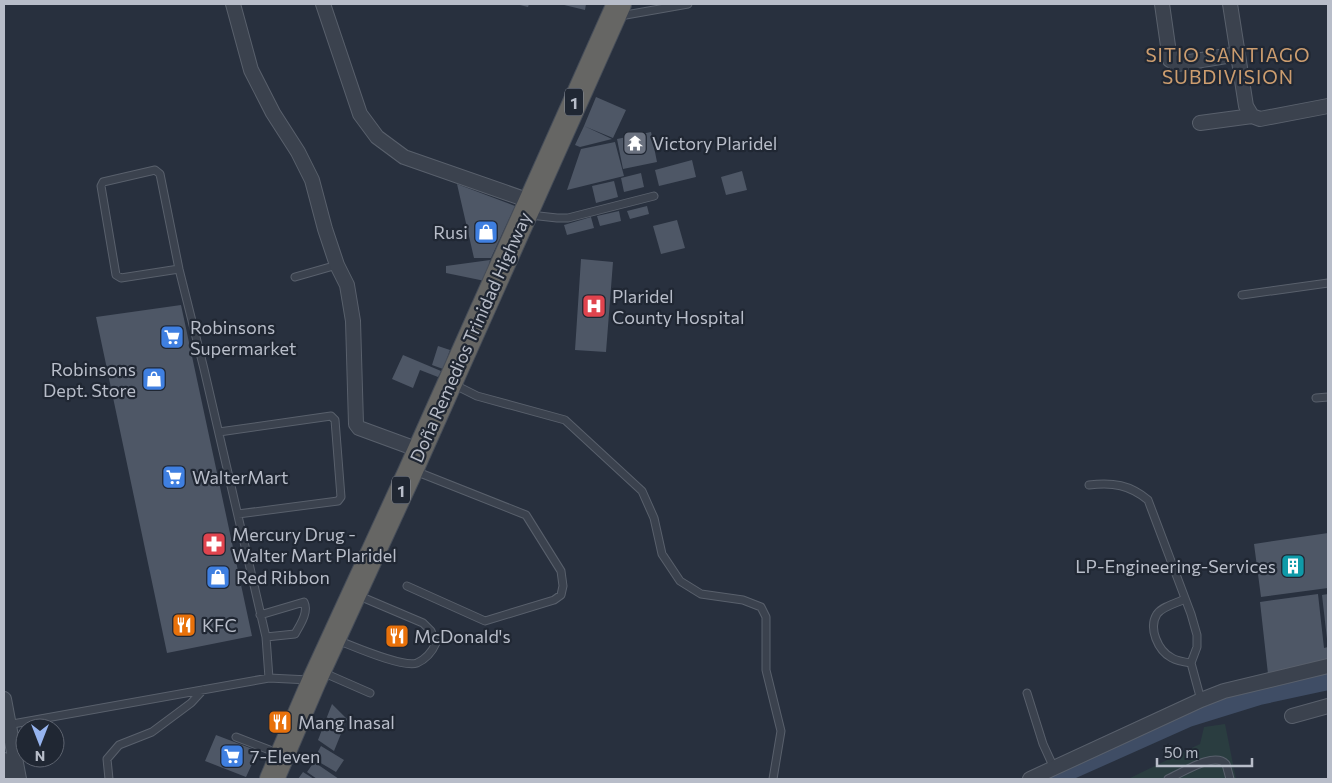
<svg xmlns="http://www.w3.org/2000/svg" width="1332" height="783" font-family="Commissioner,sans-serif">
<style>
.green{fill:#2a3d40}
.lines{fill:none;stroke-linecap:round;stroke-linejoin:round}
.river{stroke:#3f4d65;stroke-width:22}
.building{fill:#4e5766}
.service-casing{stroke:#59606c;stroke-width:9}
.minor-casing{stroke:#59606c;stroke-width:16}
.trunk-casing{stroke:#464d59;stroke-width:26}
.service{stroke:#3b424e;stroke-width:7}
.minor{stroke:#3b424e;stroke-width:14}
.trunk{stroke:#666664;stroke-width:24}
.labels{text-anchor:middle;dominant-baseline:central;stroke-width:4.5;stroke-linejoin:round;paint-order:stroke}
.shield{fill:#202733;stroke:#8a909c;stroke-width:1}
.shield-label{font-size:16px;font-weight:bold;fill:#b8bdc9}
.poi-label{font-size:18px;fill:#b8bdc9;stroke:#202733;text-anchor:start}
.street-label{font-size:18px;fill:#b8bdc9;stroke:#202733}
.neighbourhood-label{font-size:19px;letter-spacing:1px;fill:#cc9d6f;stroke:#202733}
</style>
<rect width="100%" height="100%" fill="#28303e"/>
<!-- green -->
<path class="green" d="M1225,724L1236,779H1128L1200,744L1204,727Z"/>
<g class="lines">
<!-- river -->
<path class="river" d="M1050,779L1067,770L1188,716L1259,694L1328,679"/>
</g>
<!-- building -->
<path class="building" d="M516,4H529L528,7Z
M560,4H586L585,10Z
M596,97L626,110L613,138L584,126Z
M584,126L612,139L580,147L575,145Z
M651,132L657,162L623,169L617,139Z
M615,142L624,176L567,190L581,149Z
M692,160L696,177L659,186L655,170Z
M742,171L747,190L726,195L721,177Z
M641,173L644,187L624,192L621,178Z
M614,181L618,197L596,203L592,186Z
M457,184L515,206L491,258H474Z
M647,206L649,214L630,219L627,211Z
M619,211L621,221L600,226L597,216Z
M591,217L594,228L567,235L564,225Z
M677,220L685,248L661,254L653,226Z
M581,259L613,262L606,352L575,350Z
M490,260L485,281L446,273V266Z
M181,305L252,636L167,653L96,317Z
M438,346L450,350L443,369L432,365Z
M403,355L441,371L438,377L420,370L413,388L392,379Z
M1328,533V588L1261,597L1254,544Z
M1318,594L1324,648L1328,647V662L1268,674L1260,602Z
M1328,594V639H1327L1322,595Z
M332,704L347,719L334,751L318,740Z
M216,735L258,751L246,777L205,761Z
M321,746L344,760L336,772L314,759Z
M314,762L339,779H317L307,772Z
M303,772L314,779H298Z"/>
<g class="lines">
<!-- service casing -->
<g class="service-casing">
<path id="service" d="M620,16L688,4
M530,215L557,218H568L654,196
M179,269L121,278L116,275L101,186L103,182L155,170L160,174L179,269L204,369L266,637L269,678
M295,277L337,265
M1242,295L1328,283
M453,384L477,396L565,420L642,491L654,518L662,554L680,581L701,594L743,600L761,607L766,617V670L781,731L773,779
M1316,398L1328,397
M219,432L331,416L335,420L341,497L338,501L238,514
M1089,485C1113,482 1130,485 1148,500L1191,614L1197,635V647L1191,663L1201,700
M407,586L485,621L554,600L561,595L563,586L561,571L526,515L415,471
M1185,599C1177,603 1163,606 1157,614C1148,628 1158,651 1172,658C1177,661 1184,662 1191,663
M260,615L304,602C309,612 300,625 295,634L266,637
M337,640C353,646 402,668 417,663C426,659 432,652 436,643L431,631L423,623L357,595
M322,672L370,693
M1027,693L1043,744L1054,768
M7,725L269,678L309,680
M236,737L280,754
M109,779L107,759L119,745L152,732L191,703L203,690
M1168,779C1182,773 1214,751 1226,764L1230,779"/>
</g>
<!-- minor casing -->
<g class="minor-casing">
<path id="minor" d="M233,4L251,70L273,113L298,152L312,180L325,229L337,265L347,285L353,321L356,424L359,428L419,450
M323,4L360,114L377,137L404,157L530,201
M1162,4L1170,60L1177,64L1184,63L1238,54
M1230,4L1246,106L1252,116L1260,119L1328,106
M1200,123L1252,116
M4,699L19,779
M1292,716L1328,706
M4,760L8,779
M1030,779L1201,700L1224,691L1328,666"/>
</g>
<!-- trunk casing -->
<g class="trunk-casing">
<path id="trunk" d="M272,779L314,681L411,470L619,4"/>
</g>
<!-- service -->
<use href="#service" class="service"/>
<!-- minor -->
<use href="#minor" class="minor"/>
<!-- trunk -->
<use href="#trunk" class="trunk"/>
</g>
<!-- icons -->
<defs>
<g id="temple-square" transform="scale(1.25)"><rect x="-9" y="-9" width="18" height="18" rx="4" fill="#6b7280" stroke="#202733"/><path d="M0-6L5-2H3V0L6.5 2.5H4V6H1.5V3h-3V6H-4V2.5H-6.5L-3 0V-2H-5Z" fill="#fff"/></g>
<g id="shop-square" transform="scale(1.25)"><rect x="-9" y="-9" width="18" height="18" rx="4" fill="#3f7fe0" stroke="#202733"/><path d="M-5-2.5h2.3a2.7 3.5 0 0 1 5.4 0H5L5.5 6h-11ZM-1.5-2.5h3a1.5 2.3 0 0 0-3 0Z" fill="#fff"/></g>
<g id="hospital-square" transform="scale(1.25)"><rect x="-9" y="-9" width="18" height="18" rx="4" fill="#e0444e" stroke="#202733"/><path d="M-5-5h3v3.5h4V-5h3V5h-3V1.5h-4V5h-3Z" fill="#fff"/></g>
<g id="supermarket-square" transform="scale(1.25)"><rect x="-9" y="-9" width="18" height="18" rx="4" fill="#3f7fe0" stroke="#202733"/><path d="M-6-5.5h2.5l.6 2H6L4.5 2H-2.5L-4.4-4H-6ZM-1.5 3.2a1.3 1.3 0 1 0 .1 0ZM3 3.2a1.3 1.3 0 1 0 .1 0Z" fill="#fff"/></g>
<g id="pharmacy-square" transform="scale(1.25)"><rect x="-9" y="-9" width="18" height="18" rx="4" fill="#e0444e" stroke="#202733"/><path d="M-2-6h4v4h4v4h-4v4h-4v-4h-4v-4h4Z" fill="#fff"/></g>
<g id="building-square" transform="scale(1.25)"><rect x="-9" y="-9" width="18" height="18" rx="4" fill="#0f9aa8" stroke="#202733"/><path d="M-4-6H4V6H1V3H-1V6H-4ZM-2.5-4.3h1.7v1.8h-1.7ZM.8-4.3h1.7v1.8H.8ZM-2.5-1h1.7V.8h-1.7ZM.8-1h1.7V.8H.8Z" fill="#fff"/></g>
<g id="restaurant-square" transform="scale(1.25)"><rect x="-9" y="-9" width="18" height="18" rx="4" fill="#e8710a" stroke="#202733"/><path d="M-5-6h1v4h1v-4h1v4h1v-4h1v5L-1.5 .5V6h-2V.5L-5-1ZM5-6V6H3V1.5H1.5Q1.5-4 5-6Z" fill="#fff"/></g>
</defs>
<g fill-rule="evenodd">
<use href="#temple-square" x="635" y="143"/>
<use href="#shop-square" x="486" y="232"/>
<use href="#hospital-square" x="594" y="306"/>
<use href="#supermarket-square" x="172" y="337"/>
<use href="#shop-square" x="154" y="379"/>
<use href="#supermarket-square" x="174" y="477"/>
<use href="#pharmacy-square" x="214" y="544"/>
<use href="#building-square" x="1293" y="566"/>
<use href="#shop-square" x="218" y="577"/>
<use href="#restaurant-square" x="184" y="625"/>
<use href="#restaurant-square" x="397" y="636"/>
<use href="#restaurant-square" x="280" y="722"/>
<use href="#supermarket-square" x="232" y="756"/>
</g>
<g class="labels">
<!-- shield labels -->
<g class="shield">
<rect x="565" y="88.5" width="18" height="27" rx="4"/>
<rect x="392" y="476.5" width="18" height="27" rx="4"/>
</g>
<g class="shield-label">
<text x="574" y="102">1</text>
<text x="401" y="490">1</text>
</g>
<!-- poi labels -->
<g class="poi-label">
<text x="652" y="143">Victory Plaridel</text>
<text x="468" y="232" text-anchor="end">Rusi</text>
<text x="612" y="296">Plaridel<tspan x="612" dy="21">County Hospital</tspan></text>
<text x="190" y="327">Robinsons<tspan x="190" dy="21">Supermarket</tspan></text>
<text x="136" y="369" text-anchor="end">Robinsons<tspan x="136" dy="21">Dept. Store</tspan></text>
<text x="192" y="477">WalterMart</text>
<text x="232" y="534">Mercury Drug -<tspan x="232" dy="21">Walter Mart Plaridel</tspan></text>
<text x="1276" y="566" text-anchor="end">LP-Engineering-Services</text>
<text x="236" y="577">Red Ribbon</text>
<text x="202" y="625">KFC</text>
<text x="414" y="636">McDonald's</text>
<text x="298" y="722">Mang Inasal</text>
<text x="250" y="756">7-Eleven</text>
</g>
<!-- street labels -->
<g class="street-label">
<text transform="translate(470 337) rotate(-66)">Doña Remedios Trinidad Highway</text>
</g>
<!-- neighbourhood labels -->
<g class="neighbourhood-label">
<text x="1228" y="54">SITIO SANTIAGO<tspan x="1228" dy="22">SUBDIVISION</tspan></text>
</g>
</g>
<!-- border -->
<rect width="1332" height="783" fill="none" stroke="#b8bdc9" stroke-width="10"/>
<!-- north arrow -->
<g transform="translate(40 743) rotate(180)"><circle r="24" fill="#202733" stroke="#5d636f"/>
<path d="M0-4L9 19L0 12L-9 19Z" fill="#96b4ef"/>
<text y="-8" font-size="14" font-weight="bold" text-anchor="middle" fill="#b8bdc9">N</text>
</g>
<!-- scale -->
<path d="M1157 758v8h95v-8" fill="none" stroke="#b8bdc9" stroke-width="2.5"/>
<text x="1164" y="758" font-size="15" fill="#b8bdc9" stroke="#202733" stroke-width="4" paint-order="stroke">50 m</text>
</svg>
